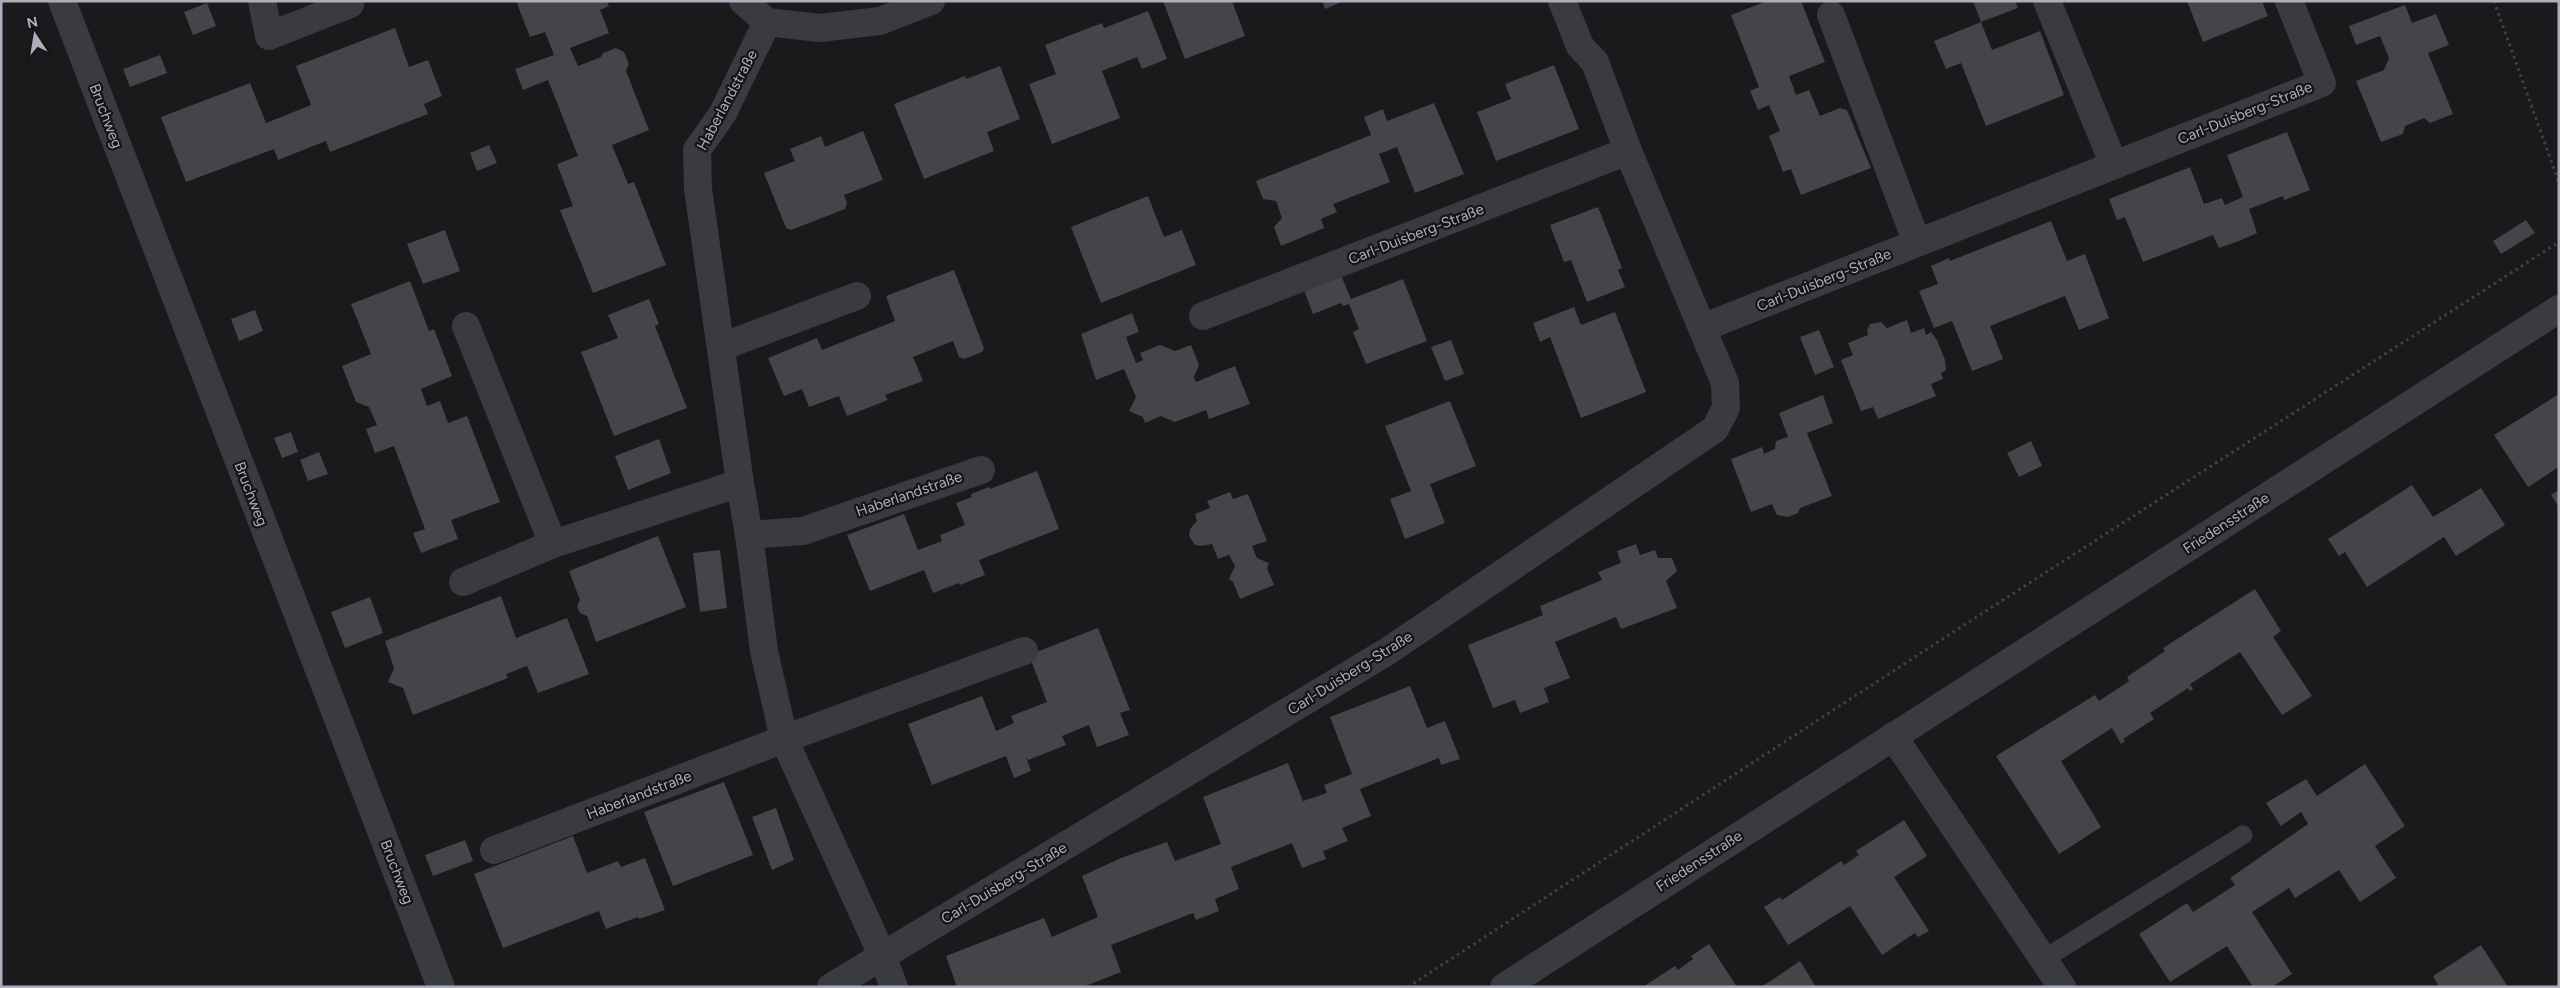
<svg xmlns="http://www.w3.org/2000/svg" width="2560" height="988" font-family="Figtree,sans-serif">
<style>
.building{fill:#444449}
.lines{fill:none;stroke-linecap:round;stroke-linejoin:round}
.path{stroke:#404248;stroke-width:3;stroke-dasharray:2.5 4;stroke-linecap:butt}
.lane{stroke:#3a3b41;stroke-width:19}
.street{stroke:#3a3b41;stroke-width:28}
.labels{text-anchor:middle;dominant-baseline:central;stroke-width:4.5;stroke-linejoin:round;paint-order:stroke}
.street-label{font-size:15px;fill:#acafbb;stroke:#151417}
</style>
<rect width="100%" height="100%" fill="#1a191c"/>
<!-- building -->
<path class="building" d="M516,1H607L609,6L600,10L609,33L570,48L578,66L601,57L603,53L616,48L624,52L629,64L626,71L649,130L612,145L628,184L634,182L666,265L593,293L560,210L573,206L557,164L578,156L548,80L523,90L515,69L554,55L545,32L530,37Z
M1163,1H1232L1245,36L1185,59Z
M1322,1H1344L1325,9Z
M1767,1H1801L1825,62L1789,76L1796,95L1809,90L1820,116L1840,108L1847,110L1871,168L1801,195L1791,169L1783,172L1769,136L1780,131L1769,105L1758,110L1750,91L1759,87L1731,15Z
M1973,1H2015L2018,8L1981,22Z
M2187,1H2262L2268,16L2203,42Z
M207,3L216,26L193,35L184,12Z
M2405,5L2412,23L2436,14L2449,45L2428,53L2453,114L2430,123L2424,118L2405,126L2403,134L2381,142L2356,81L2384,70L2389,58L2380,36L2356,45L2349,26Z
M1148,11L1167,59L1142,69L1137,57L1102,71L1120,118L1052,144L1029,84L1056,74L1045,45L1102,23L1104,28Z
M1981,22L1992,50L2040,31L2064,95L1986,126L1961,63L1946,69L1934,41Z
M395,28L409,67L428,60L442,96L424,104L428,114L330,152L326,141L278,160L274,149L186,182L161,117L250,83L266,123L311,105L296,66Z
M160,55L167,73L130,87L123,69Z
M1554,65L1579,129L1496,161L1477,112L1511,99L1505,84Z
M1000,66L1020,119L987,132L994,151L924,179L894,104L965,76L966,79Z
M1434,103L1464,174L1415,193L1397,147L1379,154L1390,182L1333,204L1337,212L1321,219L1324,228L1281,246L1274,227L1282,218L1276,201L1263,199L1256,181L1371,135L1364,117L1383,109L1387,121Z
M863,131L883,180L844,195L847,203L845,209L791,230L786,228L764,173L795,161L790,149L821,136L825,147Z
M2287,132L2310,190L2284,200L2283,196L2249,209L2257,233L2239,241L2219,248L2213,235L2143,262L2125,217L2117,220L2109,199L2190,167L2204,204L2222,198L2225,205L2243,197L2227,155Z
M489,145L497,163L477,171L470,153Z
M1148,196L1164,237L1182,230L1196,265L1101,303L1071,227Z
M1598,207L1622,268L1618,270L1625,287L1587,302L1571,260L1564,262L1550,225Z
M2526,220L2535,233L2501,254L2493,241Z
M2051,221L2067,261L2085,254L2109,318L2079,330L2065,296L1990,326L2003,359L1972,371L1952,321L1934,328L1919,291L1938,284L1931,266L1949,258L1950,261Z
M445,230L460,271L423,284L407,244Z
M954,270L984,348L982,352L964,359L959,357L953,341L913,357L923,381L885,395L888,400L847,416L839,396L809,407L802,389L784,396L768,358L817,338L822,350L895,321L886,296Z
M1341,275L1351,299L1403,279L1427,341L1366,364L1353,332L1359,329L1349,304L1343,306L1341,303L1313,314L1304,290Z
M410,281L429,331L434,329L452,376L421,389L427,406L440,401L448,423L467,416L500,502L451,520L458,539L421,553L413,533L425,529L394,446L375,453L366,429L377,425L369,407L356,402L342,366L371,354L351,304Z
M649,299L659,324L655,326L687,408L614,436L581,352L618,338L608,315Z
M1574,307L1581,325L1615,312L1646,392L1581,418L1550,337L1540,342L1533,323Z
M255,310L263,331L239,341L231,319Z
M1132,313L1139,332L1126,337L1136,363L1143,360L1140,353L1160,345L1175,351L1191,345L1199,365L1194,377L1196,382L1235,366L1250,404L1209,419L1206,410L1175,422L1161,416L1145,423L1143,417L1129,411L1136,397L1124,369L1096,380L1081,334Z
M1907,320L1911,333L1924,328L1926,335L1931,332L1937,340L1945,360L1946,370L1941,373L1943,379L1931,384L1936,396L1878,419L1873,407L1861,411L1841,360L1853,355L1848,343L1868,335L1867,331L1870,324L1881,322L1887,328Z
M1819,330L1834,367L1815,375L1800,337Z
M1451,340L1464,374L1445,381L1431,347Z
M2559,394V467L2528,487L2494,435Z
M1823,395L1833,423L1807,433L1832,496L1800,508L1798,513L1788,517L1777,515L1772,504L1751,512L1731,459L1762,447L1764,454L1775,449L1776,441L1788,437L1779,413Z
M1450,401L1476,466L1430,484L1445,523L1405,539L1390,499L1411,491L1385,426Z
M291,432L298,452L282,458L274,438Z
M659,439L671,473L628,490L615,456Z
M2031,441L2042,466L2019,477L2007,453Z
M319,452L328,474L308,481L300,460Z
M1037,471L1059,529L979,560L985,575L960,585L959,583L933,593L924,570L870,591L847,535L904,514L918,550L942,541L940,535L965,525L956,503L972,497L971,494L989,487L990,489Z
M2412,485L2433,517L2481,488L2505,525L2456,556L2444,537L2367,587L2345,552L2339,556L2328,539Z
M2559,490V507L2551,495Z
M1230,492L1233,499L1248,494L1267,541L1252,546L1257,558L1269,563L1267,568L1274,585L1240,599L1233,582L1229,579L1235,566L1229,555L1218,559L1212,544L1201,546L1195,545L1189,536L1190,529L1197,521L1195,514L1210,508L1207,501Z
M658,536L686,607L596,642L587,616L580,613L577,606L580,600L569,571Z
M1636,544L1640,555L1655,550L1658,558H1672L1677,571L1666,581L1677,608L1621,629L1616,617L1555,642L1570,678L1544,688L1549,702L1520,713L1515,700L1493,708L1468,645L1543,615L1540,606L1602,580L1598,572L1621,563L1617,551Z
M720,550L727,608L700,612L693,553Z
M2255,589L2281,631L2273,637L2312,696L2282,715L2240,652L2190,684L2193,689L2190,691L2188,688L2150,713L2154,719L2123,739L2125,741L2121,744L2112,728L2061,761L2101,827L2059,854L1996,756L2095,695L2099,701L2129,681L2127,677L2165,651L2163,648Z
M501,596L516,638L567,618L589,674L538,693L527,666L506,674L508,678L413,715L403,688L388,682L394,668L385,641Z
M370,597L383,633L345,648L331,612Z
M1098,628L1130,710L1120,713L1129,735L1097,747L1089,725L1062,736L1066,745L1028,760L1026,757L1031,771L1014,778L1006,756L932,785L908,724L982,696L996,731L1014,723L1011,716L1047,702L1029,655Z
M1410,686L1427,728L1445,721L1460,759L1441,765L1439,758L1360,789L1371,816L1342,828L1348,841L1323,851L1326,859L1302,868L1292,843L1231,867L1239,889L1215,899L1219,911L1196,920L1193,913L1111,945L1121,972L1083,987H957L946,956L1044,918L1052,937L1098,917L1082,876L1121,858L1167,842L1175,861L1221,844L1203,797L1288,763L1303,801L1327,793L1324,785L1352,774L1330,717Z
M2365,764L2405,826L2375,846L2396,878L2360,902L2339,870L2295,898L2289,888L2252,912L2292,974L2272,987H2253L2227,946L2170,982L2139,934L2187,903L2193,912L2235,885L2230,878L2308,824L2301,812L2281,826L2266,803L2306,779L2317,796Z
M724,782L753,855L673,886L644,812Z
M776,808L794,860L772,870L752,817Z
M1904,820L1927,856L1894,877L1929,931L1918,937L1915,933L1882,955L1850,906L1788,945L1764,907L1780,897L1782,900L1841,861L1844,865L1859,855L1856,851Z
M573,836L587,873L618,861L621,867L645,858L665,910L639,919L638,917L606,929L599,911L503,948L474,874Z
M465,840L473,861L433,876L425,855Z
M1709,944L1737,987H1643L1675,966L1678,970L1693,959L1691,956Z
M2481,945L2508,987H2439L2433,976Z
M1800,961L1816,987H1761L1772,980Z"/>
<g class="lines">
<!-- path -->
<path class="path" d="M2494,1L2559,183
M1408,987L1944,638L2559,242"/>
<!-- lane -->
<path class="lane" d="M2044,959L2243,835"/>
<!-- street -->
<path class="street" d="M62,1L441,987
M262,1L269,36L350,4
M743,1L767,22
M1562,1L1580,46L1595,62L1628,151L1702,328
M2047,1L2114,165
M1831,15L1917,243
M767,22L723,113L697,150L698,189L740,483L749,535L764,651L784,739L882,955L894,987
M767,22L820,28L880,21L931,1
M1203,316L1628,151
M466,326L553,544
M721,347L857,296
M749,535L803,531L981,470
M463,582L553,544L740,483
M1893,736L2062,987
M494,850L784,739L1024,651
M831,987L1388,651L1715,429L1726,408L1725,383L1702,328L2322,83L2289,1
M1504,987L2559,309"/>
</g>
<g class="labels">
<!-- street labels -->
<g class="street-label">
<text transform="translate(727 100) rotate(-62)">Haberlandstraße</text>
<text transform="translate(2245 113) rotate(-22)">Carl-Duisberg-Straße</text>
<text transform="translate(106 116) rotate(69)">Bruchweg</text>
<text transform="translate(1416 234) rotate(-21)">Carl-Duisberg-Straße</text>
<text transform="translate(1824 280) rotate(-22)">Carl-Duisberg-Straße</text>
<text transform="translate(251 494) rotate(69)">Bruchweg</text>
<text transform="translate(909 494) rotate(-19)">Haberlandstraße</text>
<text transform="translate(2226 523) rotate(-33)">Friedensstraße</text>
<text transform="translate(1350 673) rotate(-32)">Carl-Duisberg-Straße</text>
<text transform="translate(639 795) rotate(-21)">Haberlandstraße</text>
<text transform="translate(1699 861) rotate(-33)">Friedensstraße</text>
<text transform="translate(397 872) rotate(69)">Bruchweg</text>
<text transform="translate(1004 883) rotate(-31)">Carl-Duisberg-Straße</text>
</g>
</g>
<!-- border -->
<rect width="2560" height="988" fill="none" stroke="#acafbb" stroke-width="5"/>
<!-- north arrow -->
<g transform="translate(35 35) rotate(348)" stroke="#151417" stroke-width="4" paint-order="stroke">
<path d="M0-4L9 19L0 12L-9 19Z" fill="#acafbb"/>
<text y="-8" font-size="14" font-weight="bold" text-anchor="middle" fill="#acafbb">N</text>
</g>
</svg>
